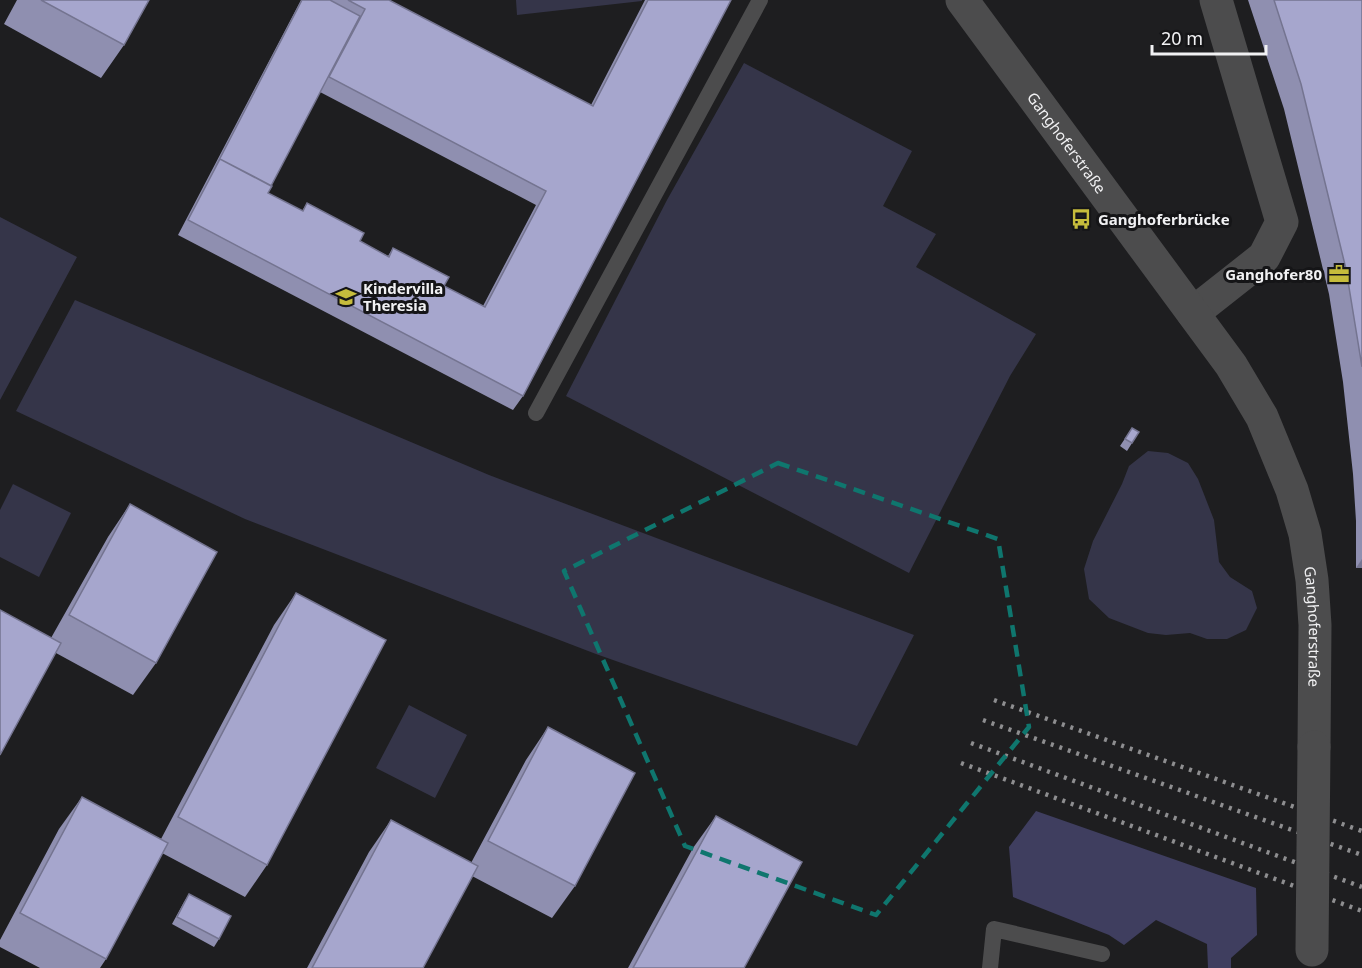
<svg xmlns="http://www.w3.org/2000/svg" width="1362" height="968" font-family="'Noto Sans',sans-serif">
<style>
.green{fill:#353549}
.forest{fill:#3f3e5f}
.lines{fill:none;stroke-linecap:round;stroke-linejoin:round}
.service{stroke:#4c4c4d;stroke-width:16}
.minor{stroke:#4c4c4d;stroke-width:33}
.tertiary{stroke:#4c4c4d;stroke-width:33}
.rail{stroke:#8e8e90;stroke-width:4.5;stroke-dasharray:3 6;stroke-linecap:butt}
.tertiary-bridge{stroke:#4c4c4d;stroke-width:33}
.wall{fill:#8f8fb0;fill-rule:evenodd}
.shaded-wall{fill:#747490}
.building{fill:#a6a6cd;stroke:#747490;stroke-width:1.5}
.marked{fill:none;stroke:#0f766e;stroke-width:4.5;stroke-dasharray:12 8;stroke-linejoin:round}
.labels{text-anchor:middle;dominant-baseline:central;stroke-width:6;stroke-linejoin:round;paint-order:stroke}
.street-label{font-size:15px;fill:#f1f1f3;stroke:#151517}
.poi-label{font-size:15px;font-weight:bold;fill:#f1f1f3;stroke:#151517;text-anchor:start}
</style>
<rect width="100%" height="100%" fill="#1e1e20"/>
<!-- green -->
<path class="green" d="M516,0H642V1L517,15Z
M744,63L912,151L883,206L936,234L916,267L1036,334L1010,376L909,573L566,396L667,200Z
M0,217L77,257L0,400Z
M75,300L489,475L914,635L857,746L596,654L245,519L16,411Z
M1148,451L1168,453L1188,463L1198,479L1214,520L1219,562L1230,577L1252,591L1257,608L1246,630L1227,639H1207L1190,633L1166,635L1148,633L1109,618L1089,599L1084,569L1093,541L1122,484L1129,466Z
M13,484L71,513L39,577L0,557V510Z
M409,705L467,735L435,798L376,768Z"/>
<!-- forest -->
<path class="forest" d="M1036,811L1256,888L1257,935L1231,958V968H1208L1207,944L1156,920L1124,945L1109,935L1013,897L1009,847Z"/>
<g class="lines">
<!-- service -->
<path class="service" d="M536,413L760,0
M990,968L994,929L1102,954"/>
<!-- minor -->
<path class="minor" d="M1193,313L1264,257L1282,222L1216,0"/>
<!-- tertiary -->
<path class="tertiary" id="s1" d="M962,0L1231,365L1262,417L1292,490L1305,534L1312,580L1315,625L1314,747"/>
<!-- rail -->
<path class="rail" d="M994,700L1362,831
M983,720L1362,855
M971,743L1362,887
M961,763L1362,911"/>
<!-- tertiary-bridge -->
<path class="tertiary-bridge" d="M1312,950L1314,747"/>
</g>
<!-- wall -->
<path class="wall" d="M17,0H149L124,45L101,78L4,24Z
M301,0H389L591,105L645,0H731L523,396L513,410L178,235ZM320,92L536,205L483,306L444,286L393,248L388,256L360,241L307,203L302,211L268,193L271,186Z
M1248,0H1362V568H1356V521L1353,474L1343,382L1329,294L1284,109Z
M1132,428L1139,432L1127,451L1120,446Z
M130,504L156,663L133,695L56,653L51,638L108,537Z
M296,593L267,865L245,897L162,853L106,959L100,968H40L0,947V940L59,829L82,797L161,839L274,625Z
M548,727L575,886L552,918L472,876L423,968H307L369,852L391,820L471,863L526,760Z
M716,816L744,968H628L693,848Z
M189,894L219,939L214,947L172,924L184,902Z"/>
<!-- shaded-wall -->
<path class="shaded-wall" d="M1362,559V568H1356Z"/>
<!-- building -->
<path class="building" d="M41,0H149L124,45Z
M302,0H330L360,16L271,186L220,159L216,166Z
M348,0H389L593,106L648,0H731L523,396L188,220L220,159L272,186L268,193L303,211L307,203L364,233L360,241L389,257L393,248L449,277L444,286L485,307L546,191L329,77L365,9Z
M1274,0H1362V367L1346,269L1301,84Z
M1132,428L1139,432L1132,443L1125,439Z
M130,504L217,552L156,663L69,615Z
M296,593L386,640L267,865L178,817Z
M0,610L61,643L0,755Z
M548,727L635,773L575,886L488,841Z
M82,797L168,843L106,959L20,913Z
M716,816L802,862L744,968H633Z
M391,820L478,866L423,968H312Z
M189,894L231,916L219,939L177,917Z"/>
<!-- marked area -->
<path class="marked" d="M778,463L998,539L1029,727L876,915L685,846L564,571Z"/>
<!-- icons -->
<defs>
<g id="bus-bare" transform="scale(1.62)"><path d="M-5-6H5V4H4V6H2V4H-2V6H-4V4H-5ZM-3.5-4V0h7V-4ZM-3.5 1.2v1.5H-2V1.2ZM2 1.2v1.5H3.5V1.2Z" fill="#c6bc3c" stroke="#151517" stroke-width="2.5" paint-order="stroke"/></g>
<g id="office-bare" transform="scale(1.62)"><path d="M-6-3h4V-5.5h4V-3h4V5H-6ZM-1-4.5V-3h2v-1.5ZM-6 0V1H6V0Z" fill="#c6bc3c" stroke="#151517" stroke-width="2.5" paint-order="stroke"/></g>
<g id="school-bare" transform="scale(1.62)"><path d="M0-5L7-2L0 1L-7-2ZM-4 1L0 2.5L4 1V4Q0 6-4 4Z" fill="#c6bc3c" stroke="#151517" stroke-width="2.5" paint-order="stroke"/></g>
</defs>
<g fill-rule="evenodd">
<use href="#bus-bare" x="1081" y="219"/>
<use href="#office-bare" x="1339" y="274"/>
<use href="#school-bare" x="346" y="297"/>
</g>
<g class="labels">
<!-- street labels -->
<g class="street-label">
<text stroke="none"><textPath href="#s1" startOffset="177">Ganghoferstraße</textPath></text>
<text stroke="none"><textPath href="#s1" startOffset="732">Ganghoferstraße</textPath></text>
</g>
<!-- poi labels -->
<g class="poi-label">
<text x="1098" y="219">Ganghoferbrücke</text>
<text x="1322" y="274" text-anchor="end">Ganghofer80</text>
<text x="363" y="288">Kindervilla<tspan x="363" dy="17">Theresia</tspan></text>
</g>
</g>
<!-- scale -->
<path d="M1152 45v9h114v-9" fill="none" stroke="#f1f1f3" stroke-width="3"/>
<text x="1161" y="45" font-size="18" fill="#f1f1f3" stroke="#151517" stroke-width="4.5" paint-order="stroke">20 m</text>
</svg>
